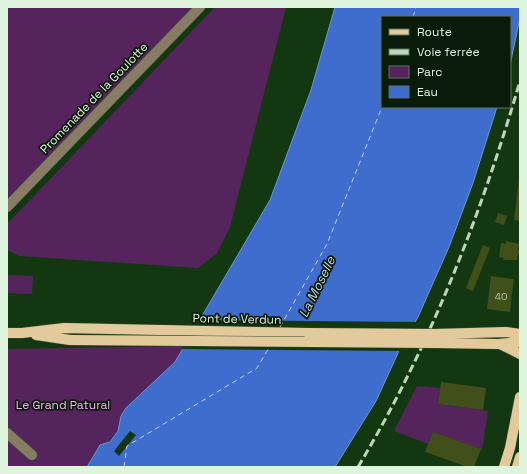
<svg xmlns="http://www.w3.org/2000/svg" width="527" height="474" font-family="'Space Grotesk',sans-serif">
<style>
.green{fill:#56245d}
.water{fill:#3e6dcd;stroke:#6e96d2}
.pier{fill:#133811}
.lines{fill:none;stroke-linecap:round;stroke-linejoin:round}
.ferry{stroke:#c3d1e9;stroke-width:1;stroke-dasharray:5 4;stroke-linecap:butt}
.building{fill:#414f1b}
.minor-casing{stroke:#335631;stroke-width:11}
.major-casing{stroke:#335631;stroke-width:11}
.minor{stroke:#887c66;stroke-width:10}
.major{stroke:#e2ca9d;stroke-width:10}
.rail{stroke:#bed6bc;stroke-width:3;stroke-dasharray:8 4;stroke-linecap:butt}
.major-bridge-casing{stroke:#335631;stroke-width:11;stroke-linecap:butt}
.major-bridge{stroke:#e2ca9d;stroke-width:10}
.labels{text-anchor:middle;dominant-baseline:central;stroke-width:3.5;stroke-linejoin:round;paint-order:stroke}
.number-label{font-size:10px;fill:#b7cbac}
.street-label{font-size:12px;fill:#def4dc;stroke:#0b1b0a}
.park-label{font-size:12px;fill:#f2b6fa;stroke:#0b1b0a}
.water-label{font-size:13px;font-style:italic;fill:#c3d1e9;stroke:#0b1b0a}
</style>
<rect width="100%" height="100%" fill="#133811"/>
<!-- green -->
<path class="green" d="M7,7H193L135,70L7,200Z
M215,7H286L230,227L217,253L198,268L19,256L7,250V224Z
M7,275L33,276L32,294L7,293Z
M184,346L175,362L126,408L121,416L118,431L110,442L100,445L87,467H7V349Z
M417,386L440,388L438,404L488,411L482,450L433,432L428,444L394,431Z"/>
<!-- water -->
<path class="water" d="M335,7H520V18L510,65V17H382V107H497L473,183L449,247L418,317L399,351L376,401L335,467H87L100,445L110,442L118,431L121,416L126,408L175,362L270,200L311,90Z"/>
<!-- pier -->
<path class="pier" d="M197,320L417,322L401,351L181,349Z
M130,431L136,435L119,456L114,451Z"/>
<g class="lines">
<!-- ferry -->
<path class="ferry" d="M413,17L416,7
M280,327L327,244L382,107
M124,467L127,446L257,368L270,346"/>
</g>
<!-- building -->
<path class="building" d="M519,179H520V221L514,220Z
M498,213L507,216L504,225L495,222Z
M506,241L519,244L518,250H520V255H518L517,260H503L504,258L499,257L501,243L506,244Z
M483,245L490,248L473,291L466,288Z
M491,276L514,279L512,293L510,312L487,309Z
M441,382L486,388L483,410L438,404Z
M433,432L481,449L474,467H468L425,452Z"/>
<g class="lines">
<!-- minor casing -->
<g class="minor-casing">
<path id="minor" d="M7,207L200,7
M7,433L32,455"/>
</g>
<!-- major casing -->
<g class="major-casing">
<path id="major" d="M7,333H22L64,328L308,333
M435,334L506,332L520,334
M36,335L70,340
M435,343L498,344L520,342
M500,344L520,354
M504,467L510,448L520,397
M517,467L520,457"/>
</g>
<!-- minor -->
<use href="#minor" class="minor"/>
<!-- major -->
<use href="#major" class="major"/>
<!-- rail -->
<path class="rail" d="M358,467C430,347 481,215 520,81"/>
<!-- major-bridge casing -->
<g class="major-bridge-casing">
<path id="major-bridge" d="M308,333L435,334
M70,340L435,343"/>
</g>
<!-- major-bridge -->
<use href="#major-bridge" class="major-bridge"/>
</g>
<g class="labels">
<!-- number labels -->
<g class="number-label">
<text x="501" y="296">40</text>
</g>
<!-- street labels -->
<g class="street-label">
<text transform="translate(94 98) rotate(-46)">Promenade de la Goulotte</text>
<text transform="translate(237 319) rotate(1)">Pont de Verdun</text>
</g>
<!-- park labels -->
<g class="park-label">
<text x="63" y="405">Le Grand Patural</text>
</g>
<!-- water labels -->
<g class="water-label">
<text transform="translate(317 287) rotate(-64)">La Moselle</text>
</g>
</g>
<!-- border -->
<rect width="527" height="474" fill="none" stroke="#def4dc" stroke-width="16"/>
<!-- legend -->
<rect x="381" y="16" width="130" height="92" fill="#0b1b0a" stroke="#5f725e"/>
<rect x="389" y="29" width="20" height="6" fill="#e2ca9d" stroke="#5f725e"/>
<text x="417" y="36" font-size="12" fill="#def4dc">Route</text>
<rect x="389" y="49" width="20" height="6" fill="#bed6bc" stroke="#5f725e"/>
<text x="417" y="56" font-size="12" fill="#def4dc">Voie ferrée</text>
<rect x="389" y="66" width="20" height="12" fill="#56245d" stroke="#5f725e"/>
<text x="417" y="76" font-size="12" fill="#def4dc">Parc</text>
<rect x="389" y="86" width="20" height="12" fill="#3e6dcd" stroke="#5f725e"/>
<text x="417" y="96" font-size="12" fill="#def4dc">Eau</text>
</svg>
